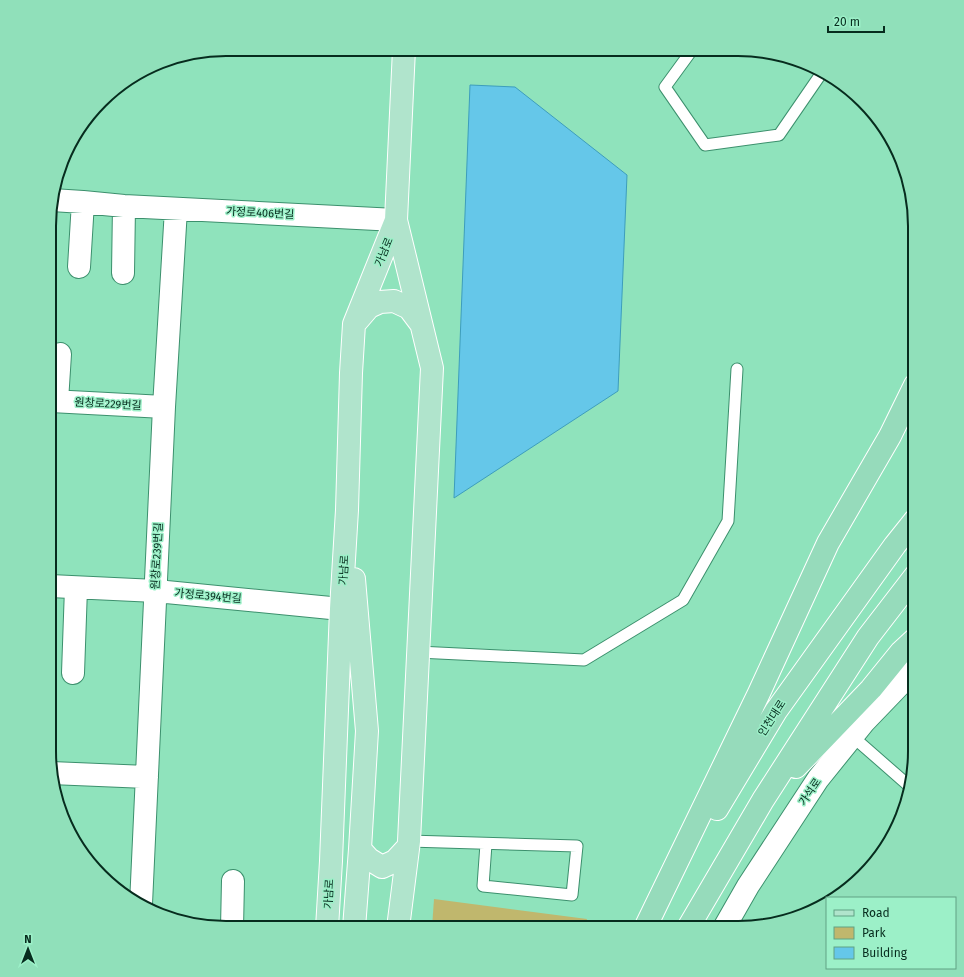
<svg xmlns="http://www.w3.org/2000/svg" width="964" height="977" font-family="'Fira Sans','Noto Sans KR',sans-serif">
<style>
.green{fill:#c0b76d}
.building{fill:#65c7e9;stroke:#3d9dbc}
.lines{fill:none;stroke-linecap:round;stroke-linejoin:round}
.service-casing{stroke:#3c906d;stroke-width:13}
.minor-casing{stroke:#3c906d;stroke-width:24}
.primary-casing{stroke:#fff;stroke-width:24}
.trunk-casing{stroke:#fff;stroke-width:24}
.service{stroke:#fff;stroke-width:11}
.minor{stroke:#fff;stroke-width:22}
.primary{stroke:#b0e4cc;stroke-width:22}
.trunk{stroke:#96dbbb;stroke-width:22}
.labels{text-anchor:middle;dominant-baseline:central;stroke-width:3;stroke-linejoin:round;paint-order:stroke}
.street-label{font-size:11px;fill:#072c1e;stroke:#9cf0c8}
.rim{fill:none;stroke:#072c1e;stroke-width:2}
</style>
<rect width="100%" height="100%" fill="#8fe3bc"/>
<!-- green -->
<path class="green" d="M434,899L587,919L584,928H432Z"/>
<!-- building -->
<path class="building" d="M470,85L515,87L627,175L618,391L454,498Z"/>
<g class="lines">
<!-- service casing -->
<g class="service-casing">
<path id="service" d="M692,50L665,87L705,145L779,135L823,71
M418,652L584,660L683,600L728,521L737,369
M852,736L908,785
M409,841L577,846L572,895L483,886L486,844"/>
</g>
<!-- minor casing -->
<g class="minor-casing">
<path id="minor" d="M52,200L83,202L124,206L396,220
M79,267L83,202
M123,273L124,206
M51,401L164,407
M57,401L60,354
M50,586L156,591L341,609
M73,673L76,588
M51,773L147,777
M141,904L164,407L176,209
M232,928L233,881
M724,928L748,886L818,779L864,722L915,669"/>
</g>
<!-- primary casing -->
<g class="primary-casing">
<path id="primary" d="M357,321L369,307L380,302L394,301L409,308L421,324
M354,579L367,731L360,849L354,928
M360,849L369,859L382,867L395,861L408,847
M327,928L331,861L341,609L347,510L351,373L354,324L396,220
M398,928L409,841L432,368L396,220L404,49"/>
</g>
<!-- trunk casing -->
<g class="trunk-casing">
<path id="trunk" d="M796,767L871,689L901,652L915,639
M717,809L776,711L895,545L915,520
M646,926L759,693L828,543L890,436L915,385
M688,928L763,800L868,637L915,576"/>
</g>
<!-- service -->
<use href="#service" class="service"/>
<!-- minor -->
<use href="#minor" class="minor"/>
<!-- primary -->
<use href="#primary" class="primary"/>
<!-- trunk -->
<use href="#trunk" class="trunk"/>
</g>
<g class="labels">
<!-- street labels -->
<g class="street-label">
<text transform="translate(260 213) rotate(3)">가정로406번길</text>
<text transform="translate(384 252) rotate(-68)">가남로</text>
<text transform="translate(108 404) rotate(3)">원창로229번길</text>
<text transform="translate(157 556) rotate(-87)">원창로239번길</text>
<text transform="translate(344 570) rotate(-86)">가남로</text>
<text transform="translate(208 596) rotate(5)">가정로394번길</text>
<text transform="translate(772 718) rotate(-57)">인천대로</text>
<text transform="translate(810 792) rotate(-56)">가석로</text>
<text transform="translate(329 894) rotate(-87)">가남로</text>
</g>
</g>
<!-- crop -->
<path d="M0 0H964V977H0ZM226 56H738A170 170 0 0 1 908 226V751A170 170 0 0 1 738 921H226A170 170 0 0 1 56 751V226A170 170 0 0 1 226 56Z" fill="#90e0ba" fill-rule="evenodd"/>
<path class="rim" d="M226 56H738A170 170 0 0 1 908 226V751A170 170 0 0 1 738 921H226A170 170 0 0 1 56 751V226A170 170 0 0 1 226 56Z"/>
<!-- legend -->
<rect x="826" y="897" width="130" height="72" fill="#9cf0c8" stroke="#60a284"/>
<rect x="834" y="910" width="20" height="6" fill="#b0e4cc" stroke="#60a284"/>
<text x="862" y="917" font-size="12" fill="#072c1e">Road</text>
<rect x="834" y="927" width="20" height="12" fill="#c0b76d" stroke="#60a284"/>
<text x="862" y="937" font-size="12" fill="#072c1e">Park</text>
<rect x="834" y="947" width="20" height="12" fill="#65c7e9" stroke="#60a284"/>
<text x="862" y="957" font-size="12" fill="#072c1e">Building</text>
<!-- north arrow -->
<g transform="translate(28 949)" stroke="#9cf0c8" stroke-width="3" paint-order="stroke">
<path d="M0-3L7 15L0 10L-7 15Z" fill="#072c1e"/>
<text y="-6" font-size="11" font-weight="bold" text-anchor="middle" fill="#072c1e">N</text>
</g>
<!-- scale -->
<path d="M828 26v6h56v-6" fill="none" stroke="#072c1e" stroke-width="2"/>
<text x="834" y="26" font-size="12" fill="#072c1e" stroke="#9cf0c8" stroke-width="3" paint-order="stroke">20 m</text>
</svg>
